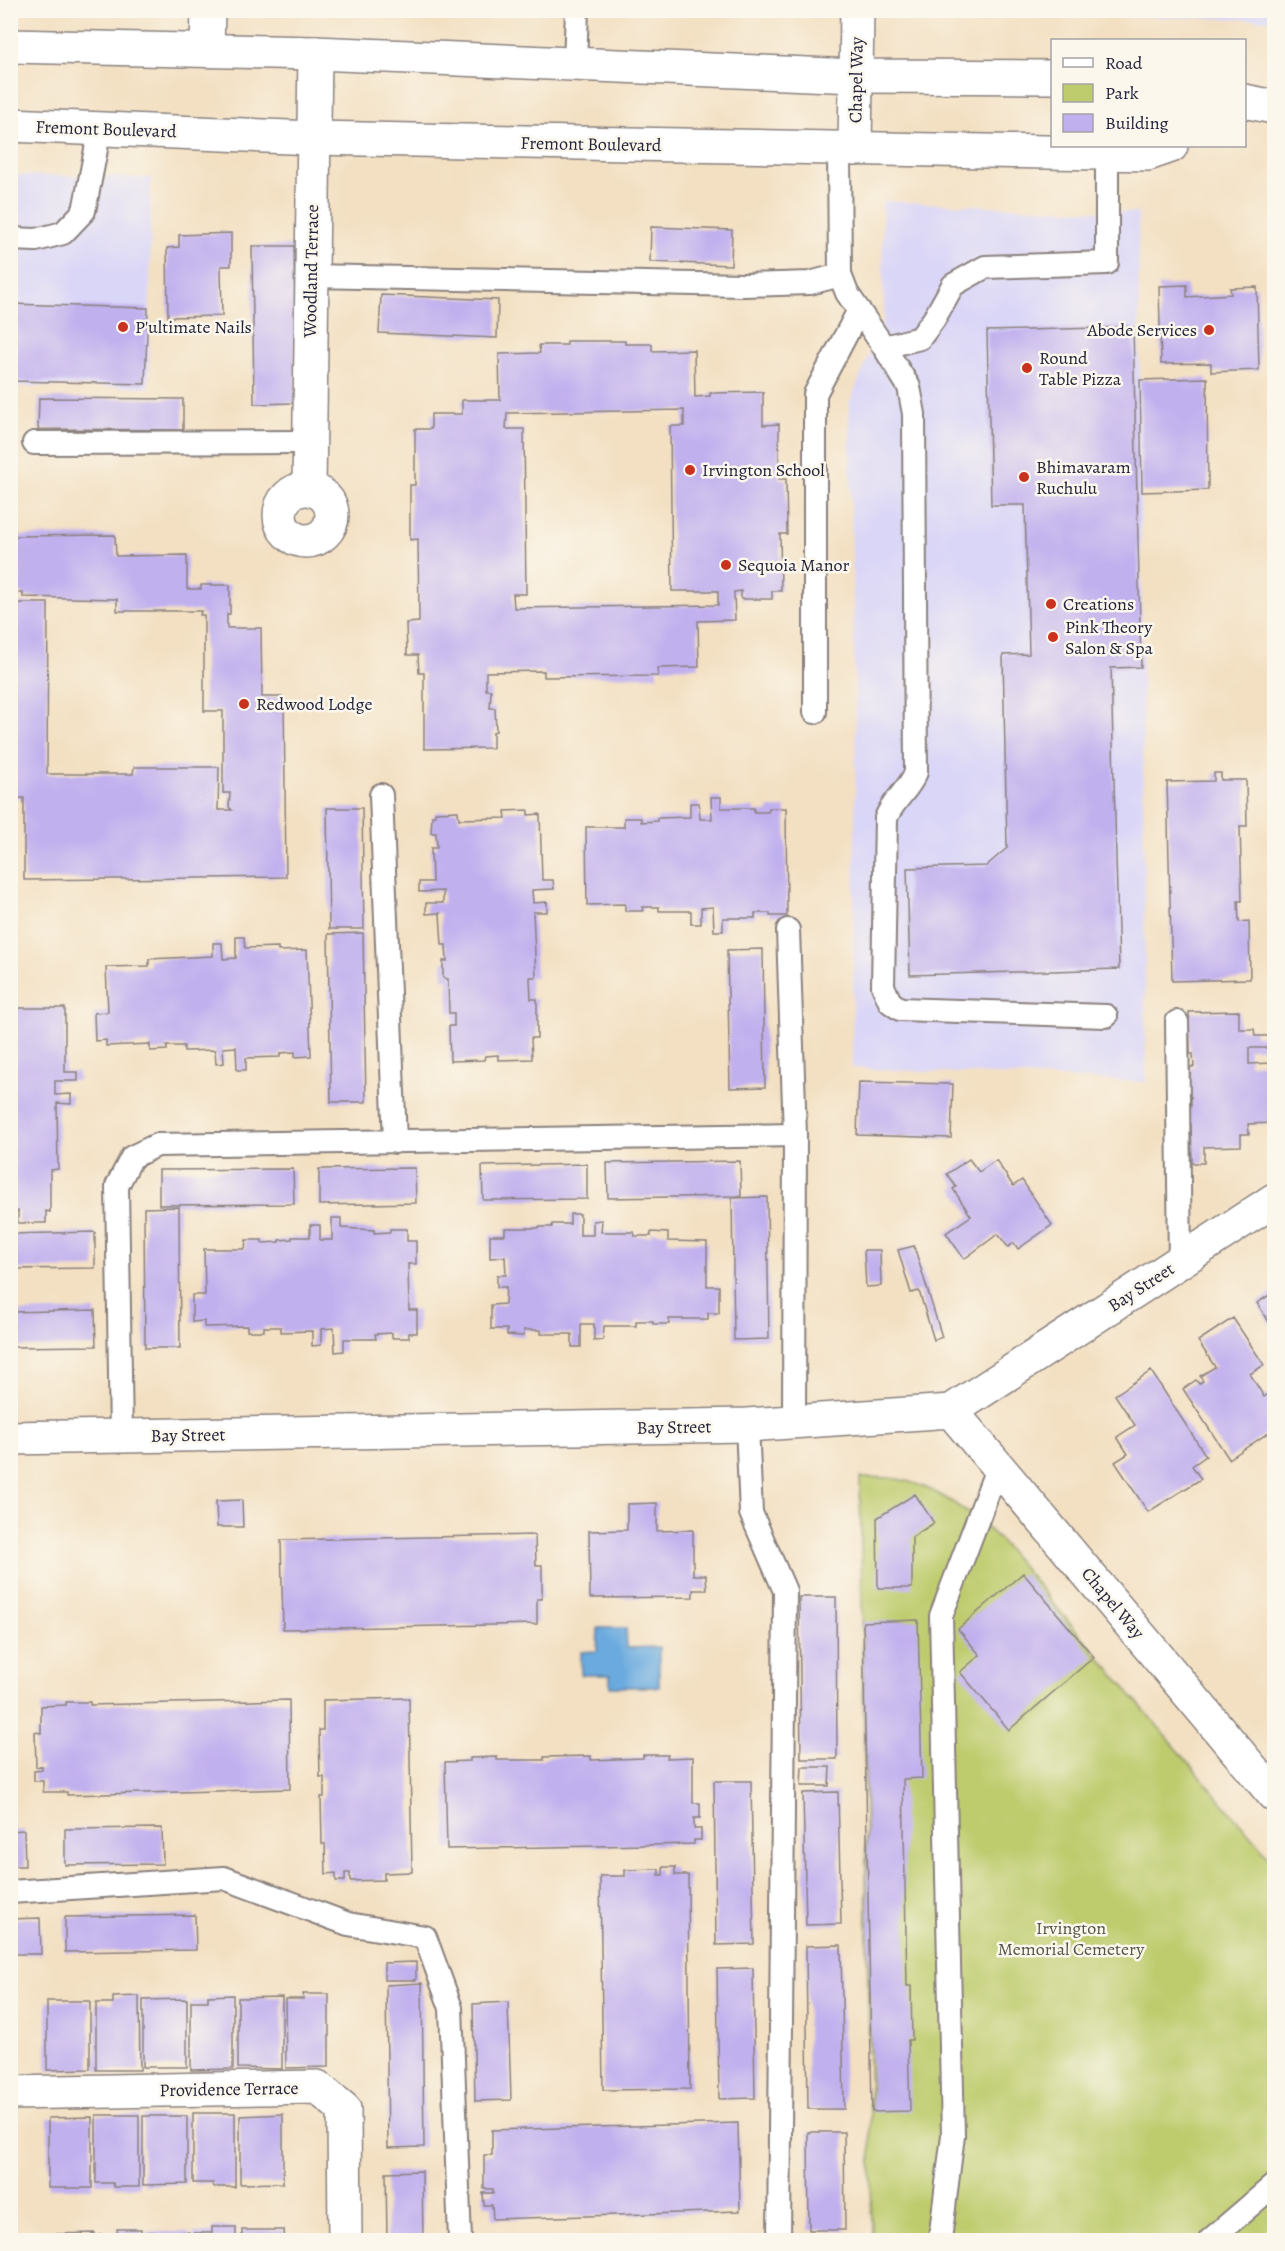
<svg xmlns="http://www.w3.org/2000/svg" width="1285" height="2251" font-family="Alegreya,serif">
<style>
.built{fill:#dad6f7}
.green{fill:#bfcc6e;stroke:#707754;stroke-width:1.5}
.water{fill:#6aaade;stroke:#46668c;stroke-width:1.5}
.building{fill:#c1b0ee;fill-rule:evenodd}
.lines{fill:none;stroke-linecap:round;stroke-linejoin:round}
.service-casing{stroke:#8a817e;stroke-width:26}
.minor-casing{stroke:#8a817e;stroke-width:36}
.primary-casing{stroke:#8a817e;stroke-width:36}
.service{stroke:#fff;stroke-width:22}
.minor{stroke:#fff;stroke-width:33}
.primary{stroke:#fff;stroke-width:33}
.poi-dot{fill:#c8321e;stroke:#fbf7ec;stroke-width:2}
.labels{text-anchor:middle;dominant-baseline:central;stroke-width:5;stroke-linejoin:round;paint-order:stroke}
.street-label{font-size:18px;fill:#22223b;stroke:#fbf7ec}
.poi-label{font-size:18px;fill:#22223b;stroke:#fbf7ec;text-anchor:start}
.park-label{font-size:18px;fill:#51554a;stroke:#fbf7ec}
</style>
<rect width="100%" height="100%" fill="#fbf7ec"/>
<filter id="ink" filterUnits="userSpaceOnUse"><feTurbulence type="fractalNoise" baseFrequency=".0167" numOctaves="2"/><feDisplacementMap in="SourceGraphic" scale="12" xChannelSelector="R" yChannelSelector="G"/><feConvolveMatrix kernelMatrix="1 2 1 2 8 2 1 2 1" color-interpolation-filters="sRGB"/></filter>
<filter id="wash" filterUnits="userSpaceOnUse"><feTurbulence type="fractalNoise" baseFrequency=".008" numOctaves="4" result="noise"/><feDisplacementMap in="SourceGraphic" scale="24" xChannelSelector="R" yChannelSelector="G"/><feGaussianBlur stdDeviation="1.35" result="paint"/><feColorMatrix in="noise" values="0 0 0 0 0 0 0 0 0 0 0 0 0 0 0 0 0 1.4 0 .05"/><feComposite in="paint" operator="in"/></filter>
<g filter="url(#wash)">
<rect width="100%" height="100%" fill="#f3e0c2"/>
<!-- built -->
<path class="built" d="M1274,10V20L937,11V10Z
M11,175L151,178L149,387L11,386Z
M882,201L1138,213L1146,1082L852,1068L856,743L849,404L884,318Z"/>
<!-- green -->
<path class="green" d="M860,1478C872,1478 885,1476 897,1479C935,1485 968,1512 996,1536L1274,1863V2240H872Z"/>
<!-- water -->
<path class="water" d="M598,1628H626L627,1648L659,1647V1687H610V1675H581V1652L597,1651Z"/>
<g id="blocks">
<!-- building -->
<path class="building" d="M651,227L732,230L731,265L650,262Z
M231,233V266H221L222,316L168,317L167,248L179,247V235Z
M252,246H294L296,403L254,404Z
M1187,285V297L1231,294L1230,288L1257,287L1259,370L1211,372V363L1161,364L1159,286Z
M381,295L498,300L497,338L379,333Z
M10,304L148,308L145,384L10,381Z
M1133,327L1141,667L1111,668L1119,969L910,975L907,868L986,866L1007,848L1003,655L1029,654L1025,505H991L987,331Z
M567,341H625V344H652V351L694,350L695,397L710,396V393L763,392V425L779,424V479H786L787,534H780L781,591H772V599H741V591L734,592L735,620L698,621L699,667L657,668L658,676L544,677V671L486,672V690H491L490,708H495L496,731L493,732V748L424,749V673H419L418,655H407L406,623L419,622L418,539L410,540V485H415V429H431V414H462V400H500L499,354L540,353L539,345H567ZM684,410V426H670L672,591H718V605L514,608L513,594H526L524,429H506L507,413Z
M1207,378L1208,490L1142,492L1140,380Z
M39,398L183,399V430L38,429Z
M115,535L116,556L187,555V589H201V585H230V614H227V628H261L262,697H284L286,877L24,880V798H10V603H48L47,774H133L134,767H219L218,810H232L229,807L230,793H223V711H204V615H200L201,611H117V599L23,597V593H10V536Z
M1214,773H1221V780H1246L1247,826H1240L1242,901H1238L1239,922L1249,921L1250,979L1172,981L1167,782L1214,781Z
M711,797H721V808H754V812H768L769,808H786L787,916H770V913H755V918H723V931H714L713,907L701,908V924H691V911H659V907H642L643,911H625V904L587,905L586,827H624V818H641V822L657,821V818L690,817V803H699L700,819H712Z
M327,808H362L364,929H329Z
M528,810V815L540,814L542,880H553L554,889L532,890L533,903L547,902V912H533L536,977H530L531,999H537V1038H531L532,1059L498,1060V1055L485,1056L484,1060L450,1061L449,1026H454V1013H449L448,979L443,978V961H447L446,945H442L440,913L426,914V903H443V891L419,892V882H432L431,848H437L436,833H431L432,816H435V812L458,811L459,819L506,818L505,811Z
M363,933L366,1102H331L328,934Z
M236,937H244L245,948L278,947V951L307,950L311,1056L295,1057V1052L280,1053V1057L246,1058V1070H237L236,1047L223,1048L224,1063L216,1064L215,1050L184,1051V1046H167V1050L150,1051V1044L106,1046V1040L95,1041L94,1013L108,1012L106,967L149,966V959L213,956V943H222L223,959L236,958Z
M763,949L765,1087L730,1088L727,950Z
M10,1008H65V1072H78V1081H55V1095L71,1094V1104L57,1103L58,1169L50,1170V1212L46,1211V1223H18V1211H10Z
M1239,1011V1029H1254L1255,1036H1274V1123L1248,1124L1249,1134H1241V1146L1204,1147V1163H1192L1191,1124L1186,1125V1106H1191V1097H1186L1185,1079H1190V1067H1194L1193,1054H1190L1189,1012ZM1249,1048H1271V1063L1249,1064Z
M859,1082L953,1084L951,1138L857,1135Z
M969,1159L979,1172L996,1160L1013,1186L1022,1180L1052,1225L1018,1249L1014,1243L1008,1247L998,1234L964,1259L946,1233L971,1216L953,1189L956,1187L947,1174Z
M740,1161L741,1196L608,1198L607,1163Z
M587,1164V1199L483,1200L482,1166Z
M415,1168L416,1203L319,1205V1169Z
M293,1169L294,1204L159,1205V1170Z
M767,1197L769,1339L734,1340L732,1198Z
M179,1207L180,1348H145L144,1208Z
M570,1214H580V1235H593V1221L602,1220L601,1232H634L635,1236H651V1232L668,1233V1241L707,1242V1286H719V1313H708V1319H669V1324H653V1321H636V1326H604L603,1340L594,1341V1324H581V1347H572V1334H541V1330H524V1336L507,1335V1329H491V1305L505,1304L506,1287H497V1275H506L505,1257L490,1258V1235H505V1228H539V1227H552V1224H570Z
M332,1218H341V1228L374,1230V1233L390,1232V1229H407V1241H416V1264H408L409,1310H417V1333H409V1338H392V1333L375,1334L376,1339H344V1351L335,1352L334,1328L321,1329V1345L312,1346V1331L281,1332V1327H264V1331H247V1326L204,1327V1321L192,1322V1295H205L204,1249H245L246,1240H262V1243L279,1242V1240L292,1239V1237H310V1225H320V1240H332Z
M95,1232V1268L10,1269V1234Z
M914,1246L942,1337L934,1340L919,1291L911,1293L898,1250Z
M864,1250H880L881,1286L866,1287Z
M1274,1292V1330L1257,1303Z
M95,1310L96,1346L10,1347V1312Z
M1233,1318L1264,1365L1250,1374L1264,1397L1274,1390V1429L1229,1459L1183,1389L1196,1380L1199,1384L1203,1381L1200,1376L1215,1367L1198,1341Z
M1151,1371L1206,1456L1192,1466L1201,1479L1148,1512L1115,1462L1128,1454L1117,1437L1135,1425L1115,1395Z
M915,1494L934,1523L912,1537V1588H878L877,1518Z
M242,1500L243,1527H217L216,1501Z
M657,1503V1531L693,1530V1575H706L707,1590H693V1597L590,1598L589,1531L627,1530V1504Z
M535,1535L536,1565H542V1599H537V1624L283,1629L281,1540Z
M1023,1573L1094,1657L1009,1730L960,1672L980,1655L958,1629Z
M799,1597H836L837,1759H801Z
M918,1620L922,1778L903,1779L907,1986H911L912,2040H908L910,2111L872,2112L863,1622Z
M409,1698L412,1872L384,1873V1880L350,1881V1873H345V1881H336V1873L326,1874L325,1844H322L321,1797H324V1777H320L319,1730H323V1700Z
M289,1700L290,1789L67,1795V1792H43V1781H34V1771L42,1770V1766L36,1767L35,1732L41,1733V1706L66,1705V1702H90V1705Z
M643,1755H668L667,1758L693,1757V1803H700V1818H694V1829H701V1840H694V1844L447,1849L445,1762L470,1761V1758L497,1757V1760H544V1757L591,1756V1760L643,1758Z
M802,1767H830L829,1786H801Z
M714,1781H751L754,1944L716,1945Z
M838,1792L841,1924L806,1925L803,1793Z
M162,1828L163,1864L65,1865V1829Z
M24,1830L25,1866H10V1831Z
M663,1867H675V1875H688L690,2089L603,2090L600,1876H625V1870L659,1869V1875H663Z
M195,1915L196,1950L65,1952V1917Z
M40,1918L41,1954H10V1919Z
M841,1945L844,2109H808L806,1946Z
M416,1962V1980H384V1963Z
M753,1968L755,2098L719,2099L717,1969Z
M422,1983L424,2147L388,2148L386,1985Z
M303,1994H329V2067L286,2068L285,1999H304Z
M233,1995V2069L191,2070V2001H208V1996Z
M139,1996L140,2070H96V2003H113V1997Z
M282,1997V2069L238,2068V1998Z
M187,1999V2067H143V2000Z
M47,2001H90V2069L47,2070Z
M508,2002L511,2100L475,2101L473,2004Z
M193,2113H235V2187H213V2183H193Z
M283,2114V2183L240,2184V2116Z
M96,2115H139V2187H114L113,2183H96Z
M143,2116H187V2184L143,2185Z
M92,2117V2188H48V2118Z
M738,2123L740,2211L493,2219L492,2205H484L483,2193H493V2189H484V2155H492V2130Z
M808,2132H844L845,2230H809Z
M422,2171L423,2240H387L386,2172Z
M212,2227H236V2240H194V2233H212Z
M117,2229H141V2240H99V2235H118Z
M242,2230H284L285,2240H242Z
M147,2232H189V2240H147Z
M95,2233V2240H52V2234Z"/>
</g>
</g>
<g filter="url(#ink)">
<use href="#blocks" fill-opacity="0" stroke="#8a817e" stroke-width="1.5"/>
<g class="lines">
<!-- service casing -->
<g class="service-casing">
<path id="service" d="M575,64L577,10
M839,149L840,275L847,293L884,347L909,387L914,414L916,772C909,790 893,800 886,818L883,986L890,1002L900,1009L1106,1016
M10,239L36,240L63,233L84,211L100,129
M311,276L743,285L810,283L840,275
M884,347L920,338L934,319L953,285L985,267L1107,263V153
M34,443L309,442
M815,712V394L859,310
M381,795L395,1142
M788,930L795,1135L794,1422
M1177,1022L1180,1262
M747,1425L751,1513L785,1591L779,2240
M121,1436L117,1186L132,1157L157,1145L795,1135
M10,1892L224,1878L348,1924L425,1937L451,2008L460,2240
M940,2240L953,2135L941,1616L998,1466
M1210,2240L1274,2185"/>
</g>
<!-- minor casing -->
<g class="minor-casing">
<path id="minor" d="M207,50L208,10
M855,149L857,10
M309,489L315,53
M280 515a26 26 0 1 1 52 0a26 26 0 1 1-52 0Z
M951,1411L1274,1795
M10,1438L747,1425L951,1411L1274,1200
M10,2093L317,2087L344,2109L345,2240"/>
</g>
<!-- primary casing -->
<g class="primary-casing">
<path id="primary" d="M10,46L315,53L855,76L1052,77
M1244,101L1274,107
M10,125L313,138L1148,154L1171,146"/>
</g>
<!-- service -->
<use href="#service" class="service"/>
<!-- minor -->
<use href="#minor" class="minor"/>
<!-- primary -->
<use href="#primary" class="primary"/>
</g>
</g>
<!-- markers -->
<g class="poi-dot">
<circle cx="123" cy="327" r="6"/>
<circle cx="1209" cy="330" r="6"/>
<circle cx="1027" cy="368" r="6"/>
<circle cx="690" cy="470" r="6"/>
<circle cx="1024" cy="477" r="6"/>
<circle cx="726" cy="565" r="6"/>
<circle cx="1051" cy="604" r="6"/>
<circle cx="1053" cy="637" r="6"/>
<circle cx="244" cy="704" r="6"/>
</g>
<g class="labels">
<!-- street labels -->
<g class="street-label">
<text transform="translate(856 80) rotate(-89)">Chapel Way</text>
<text transform="translate(106 129) rotate(2)">Fremont Boulevard</text>
<text transform="translate(591 144) rotate(1)">Fremont Boulevard</text>
<text transform="translate(311 271) rotate(-89)">Woodland Terrace</text>
<text transform="translate(1141 1287) rotate(-33)">Bay Street</text>
<text transform="translate(674 1427) rotate(-1)">Bay Street</text>
<text transform="translate(188 1435) rotate(-1)">Bay Street</text>
<text transform="translate(1113 1603) rotate(50)">Chapel Way</text>
<text transform="translate(229 2089) rotate(-1)">Providence Terrace</text>
</g>
<!-- poi labels -->
<g class="poi-label">
<text x="135" y="327">P'ultimate Nails</text>
<text x="1197" y="330" text-anchor="end">Abode Services</text>
<text x="1039" y="358">Round<tspan x="1039" dy="21">Table Pizza</tspan></text>
<text x="1036" y="467">Bhimavaram<tspan x="1036" dy="21">Ruchulu</tspan></text>
<text x="702" y="470">Irvington School</text>
<text x="738" y="565">Sequoia Manor</text>
<text x="1063" y="604">Creations</text>
<text x="1065" y="627">Pink Theory<tspan x="1065" dy="21">Salon &amp; Spa</tspan></text>
<text x="256" y="704">Redwood Lodge</text>
</g>
<!-- park labels -->
<g class="park-label">
<text x="1071" y="1928">Irvington<tspan x="1071" dy="21">Memorial Cemetery</tspan></text>
</g>
</g>
<!-- margin -->
<rect width="1285" height="2251" fill="none" stroke="#fbf7ec" stroke-width="36"/>
<!-- legend -->
<rect x="1051" y="39" width="195" height="108" fill="#fbf7ec" stroke="#a4a2a5" stroke-width="1.5"/>
<rect x="1063" y="58" width="30" height="9" fill="#ffffff" stroke="#a4a2a5" stroke-width="1.5"/>
<text x="1105" y="69" font-size="18" fill="#22223b">Road</text>
<rect x="1063" y="84" width="30" height="18" fill="#bfcc6e" stroke="#a4a2a5" stroke-width="1.5"/>
<text x="1105" y="99" font-size="18" fill="#22223b">Park</text>
<rect x="1063" y="114" width="30" height="18" fill="#c1b0ee" stroke="#a4a2a5" stroke-width="1.5"/>
<text x="1105" y="129" font-size="18" fill="#22223b">Building</text>
</svg>
